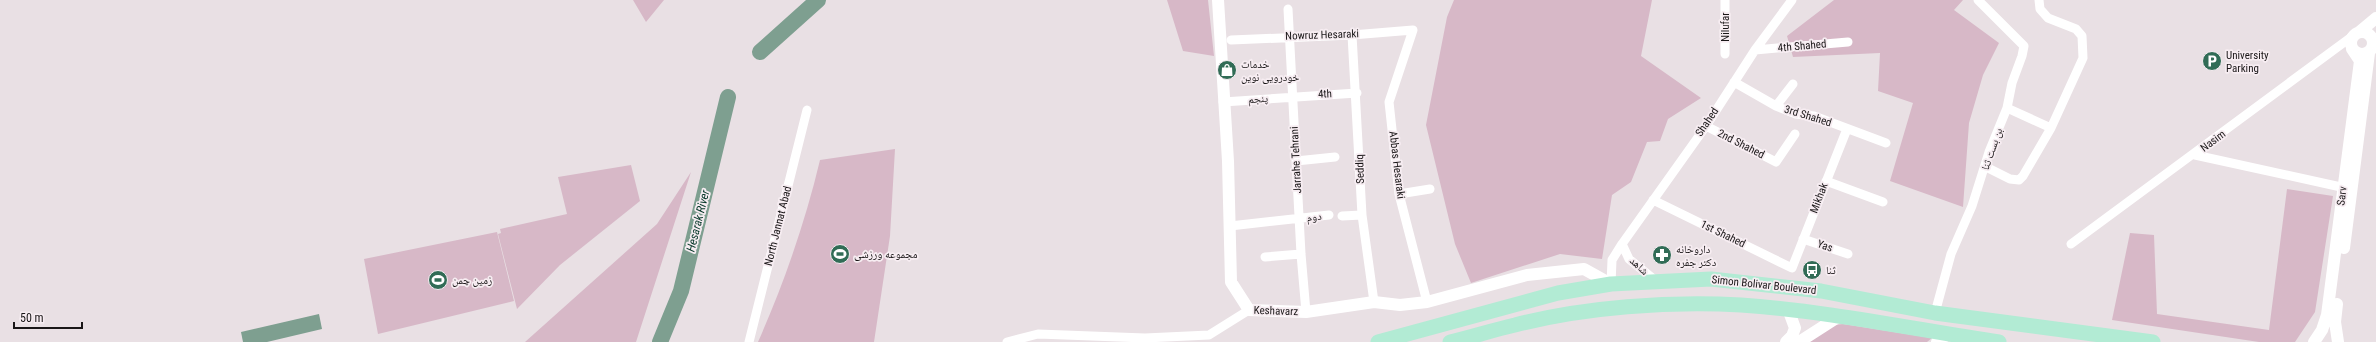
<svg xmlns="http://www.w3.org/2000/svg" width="2376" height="342" font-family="'Roboto Condensed','Noto Naskh Arabic',sans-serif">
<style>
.green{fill:#d7b8c7}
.water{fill:#7e9f90}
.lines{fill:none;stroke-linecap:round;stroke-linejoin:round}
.river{stroke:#7e9f90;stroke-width:16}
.minor{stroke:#fff;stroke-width:9}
.tertiary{stroke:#fff;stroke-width:12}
.primary{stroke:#b2ebd4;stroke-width:15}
.labels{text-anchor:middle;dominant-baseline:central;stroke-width:3.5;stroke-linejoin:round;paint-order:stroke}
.street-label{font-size:11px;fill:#191617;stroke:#f7edf2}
.poi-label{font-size:11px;fill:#191617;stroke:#f7edf2;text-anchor:start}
.water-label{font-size:12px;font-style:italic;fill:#043627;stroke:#f7edf2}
</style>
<rect width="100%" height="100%" fill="#e9e0e4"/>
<!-- green -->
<path class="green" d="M633,0H664L646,22Z
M1167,0H1208L1214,56L1183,51Z
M1454,0H1652L1641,56L1701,98L1668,119L1660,141L1647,142L1631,182L1612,195L1602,259L1560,254L1471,283L1455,244L1426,125L1447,17Z
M1834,0H1963L1954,10L1999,43L1983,75L1969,123L1963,207L1890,181L1913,103L1878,91L1880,53L1793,57L1787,36Z
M895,149L890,236L874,342H758C784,283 805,223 820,160Z
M631,165L640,201L560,265L517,309L498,234L501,233L500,229L567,214L558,177Z
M691,172L636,342H525L657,224Z
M2287,189L2333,196L2315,312L2295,342H2259L2112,320L2130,233L2154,235L2157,314L2269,330Z
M497,232L514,301L378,334L364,259Z
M1843,324L1932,338L1927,342H1807L1835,325Z"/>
<!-- water -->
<path class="water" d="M319,314L322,329L267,342H243L241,332Z"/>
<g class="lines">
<!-- river -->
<path class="river" d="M760,52L818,0
M660,342L681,291L728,97"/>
<!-- minor -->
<path class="minor" d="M1725,0V54
M1288,9L1301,254L1306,312
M1352,35L1362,215L1374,302
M1231,40L1352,35L1413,30L1389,102L1399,194L1427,302
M1755,50L1848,42
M1734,82L1776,106L1796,114L1814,116L1886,143
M1223,102L1357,93
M1776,106L1793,84
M2007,108L2051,128
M1706,126L1776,162L1795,134
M2195,155L2350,189
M1296,161L1335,157
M1986,167L2010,179L2019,180L2023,176L2051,128L2083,58L2082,36L2076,29L2048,18L2040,9L2039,0
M1826,181L1883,202
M1399,194L1430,189
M1653,200L1792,268L1847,129
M1342,216L1362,215
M1230,226L1329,215
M1803,239L1848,254
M1622,244L1706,126L1755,50L1792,0
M2071,244L2354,35
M1265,257L1301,254
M1611,284L1612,260L1622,244L1629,259L1656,281
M1935,313L1951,254L1972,206L1989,152L2007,108L2012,83L2022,56L2024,46L1978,0
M749,342L807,110
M1007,342L1038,334L1145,338L1209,335L1249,310"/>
<!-- tertiary -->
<path class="tertiary" d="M1218,0L1228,161L1231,282L1249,310L1306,312L1374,302L1400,305L1427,302L1527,275L1584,269L1611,284
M2351 43a11 11 0 1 1 22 0a11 11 0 1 1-22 0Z
M2358,33L2376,18
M2344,248L2369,53
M2337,304L2335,322L2338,342
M1786,342L1792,336L1795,328L1788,309
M1799,342L1838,317
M1937,342L1948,334
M2314,342L2322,330L2327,315L2360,61L2352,49"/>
<!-- primary -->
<path class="primary" d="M1378,342L1558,293L1611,284L1711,279L1821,291L1935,313L2153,342
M1450,342C1472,337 1493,330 1515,325C1585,307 1669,301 1741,305C1827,311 1913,329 1999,342"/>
</g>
<!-- icons -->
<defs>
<g id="parking-disc" transform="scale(1)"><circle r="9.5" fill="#316c56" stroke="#f7edf2"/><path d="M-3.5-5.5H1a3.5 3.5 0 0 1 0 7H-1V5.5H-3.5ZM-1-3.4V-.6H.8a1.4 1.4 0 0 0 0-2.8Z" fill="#fff"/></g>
<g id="shop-disc" transform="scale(1)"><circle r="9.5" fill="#316c56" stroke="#f7edf2"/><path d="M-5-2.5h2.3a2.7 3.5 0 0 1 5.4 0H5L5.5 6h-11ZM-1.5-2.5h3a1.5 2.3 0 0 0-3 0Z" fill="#fff"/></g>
<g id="stadium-disc" transform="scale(1)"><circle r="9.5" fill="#316c56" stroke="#f7edf2"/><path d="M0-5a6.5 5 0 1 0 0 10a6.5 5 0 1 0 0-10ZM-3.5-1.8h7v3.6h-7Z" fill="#fff"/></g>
<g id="pharmacy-disc" transform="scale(1)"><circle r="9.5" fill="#316c56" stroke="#f7edf2"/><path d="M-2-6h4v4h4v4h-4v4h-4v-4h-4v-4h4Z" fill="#fff"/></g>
<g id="bus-disc" transform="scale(1)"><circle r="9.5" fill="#316c56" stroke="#f7edf2"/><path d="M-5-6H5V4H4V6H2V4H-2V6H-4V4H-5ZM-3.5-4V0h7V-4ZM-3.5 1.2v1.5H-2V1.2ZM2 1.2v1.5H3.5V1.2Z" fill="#fff"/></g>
</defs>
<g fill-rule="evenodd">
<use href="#parking-disc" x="2212" y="61"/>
<use href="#shop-disc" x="1227" y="70"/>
<use href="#stadium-disc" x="840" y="254"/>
<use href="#pharmacy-disc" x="1662" y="255"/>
<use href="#bus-disc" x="1812" y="270"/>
<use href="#stadium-disc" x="438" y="280"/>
</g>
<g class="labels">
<!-- street labels -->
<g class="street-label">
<text transform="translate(1725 27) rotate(-90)">Nilufar</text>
<text transform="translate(1322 35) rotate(-2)">Nowruz Hesaraki</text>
<text transform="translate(1802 46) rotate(-5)">4th Shahed</text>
<text transform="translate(1325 94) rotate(-3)">4th</text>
<text transform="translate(1258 99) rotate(-4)">پنجم</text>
<text transform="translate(1808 116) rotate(17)">3rd Shahed</text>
<text transform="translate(1707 122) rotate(-56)">Shahed</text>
<text transform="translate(2213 141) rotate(-37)">Nasim</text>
<text transform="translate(1741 144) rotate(27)">2nd Shahed</text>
<text transform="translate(1992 149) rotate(-71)">بن بست ثنا</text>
<text transform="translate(1296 160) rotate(-93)">Jarrahe Tehrani</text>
<text transform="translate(1397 165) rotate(83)">Abbas Hesaraki</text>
<text transform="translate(1360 169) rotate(-92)">Seddiq</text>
<text transform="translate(2342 196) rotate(-83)">Sarv</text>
<text transform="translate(1819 198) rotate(-69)">Mikhak</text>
<text transform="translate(1314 217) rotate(-7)">دوم</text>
<text transform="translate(778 226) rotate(-76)">North Jannat Abad</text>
<text transform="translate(1723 234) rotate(26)">1st Shahed</text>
<text transform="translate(1825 246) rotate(19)">Yas</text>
<text transform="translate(1639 266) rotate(43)">شاهد</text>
<text transform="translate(1764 285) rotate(6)">Simon Bolivar Boulevard</text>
<text transform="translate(1276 311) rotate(2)">Keshavarz</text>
</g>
<!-- poi labels -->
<g class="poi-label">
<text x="2226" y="55">University<tspan x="2226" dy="13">Parking</tspan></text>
<text x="1241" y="64">خدمات<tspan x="1241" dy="13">خودرویی نوین</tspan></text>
<text x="1676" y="249">داروخانه<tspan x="1676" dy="13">دکتر جفره</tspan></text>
<text x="854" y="254">مجموعه ورزشی</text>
<text x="1826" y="270">ثنا</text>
<text x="452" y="280">زمین چمن</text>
</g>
<!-- water labels -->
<g class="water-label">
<text transform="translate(698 221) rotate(-76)">Hesarak River</text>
</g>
</g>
<!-- scale -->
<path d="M14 322v6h68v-6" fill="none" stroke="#191617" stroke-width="2"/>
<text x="20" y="322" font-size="12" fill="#191617" stroke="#f7edf2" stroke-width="3" paint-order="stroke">50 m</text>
</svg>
